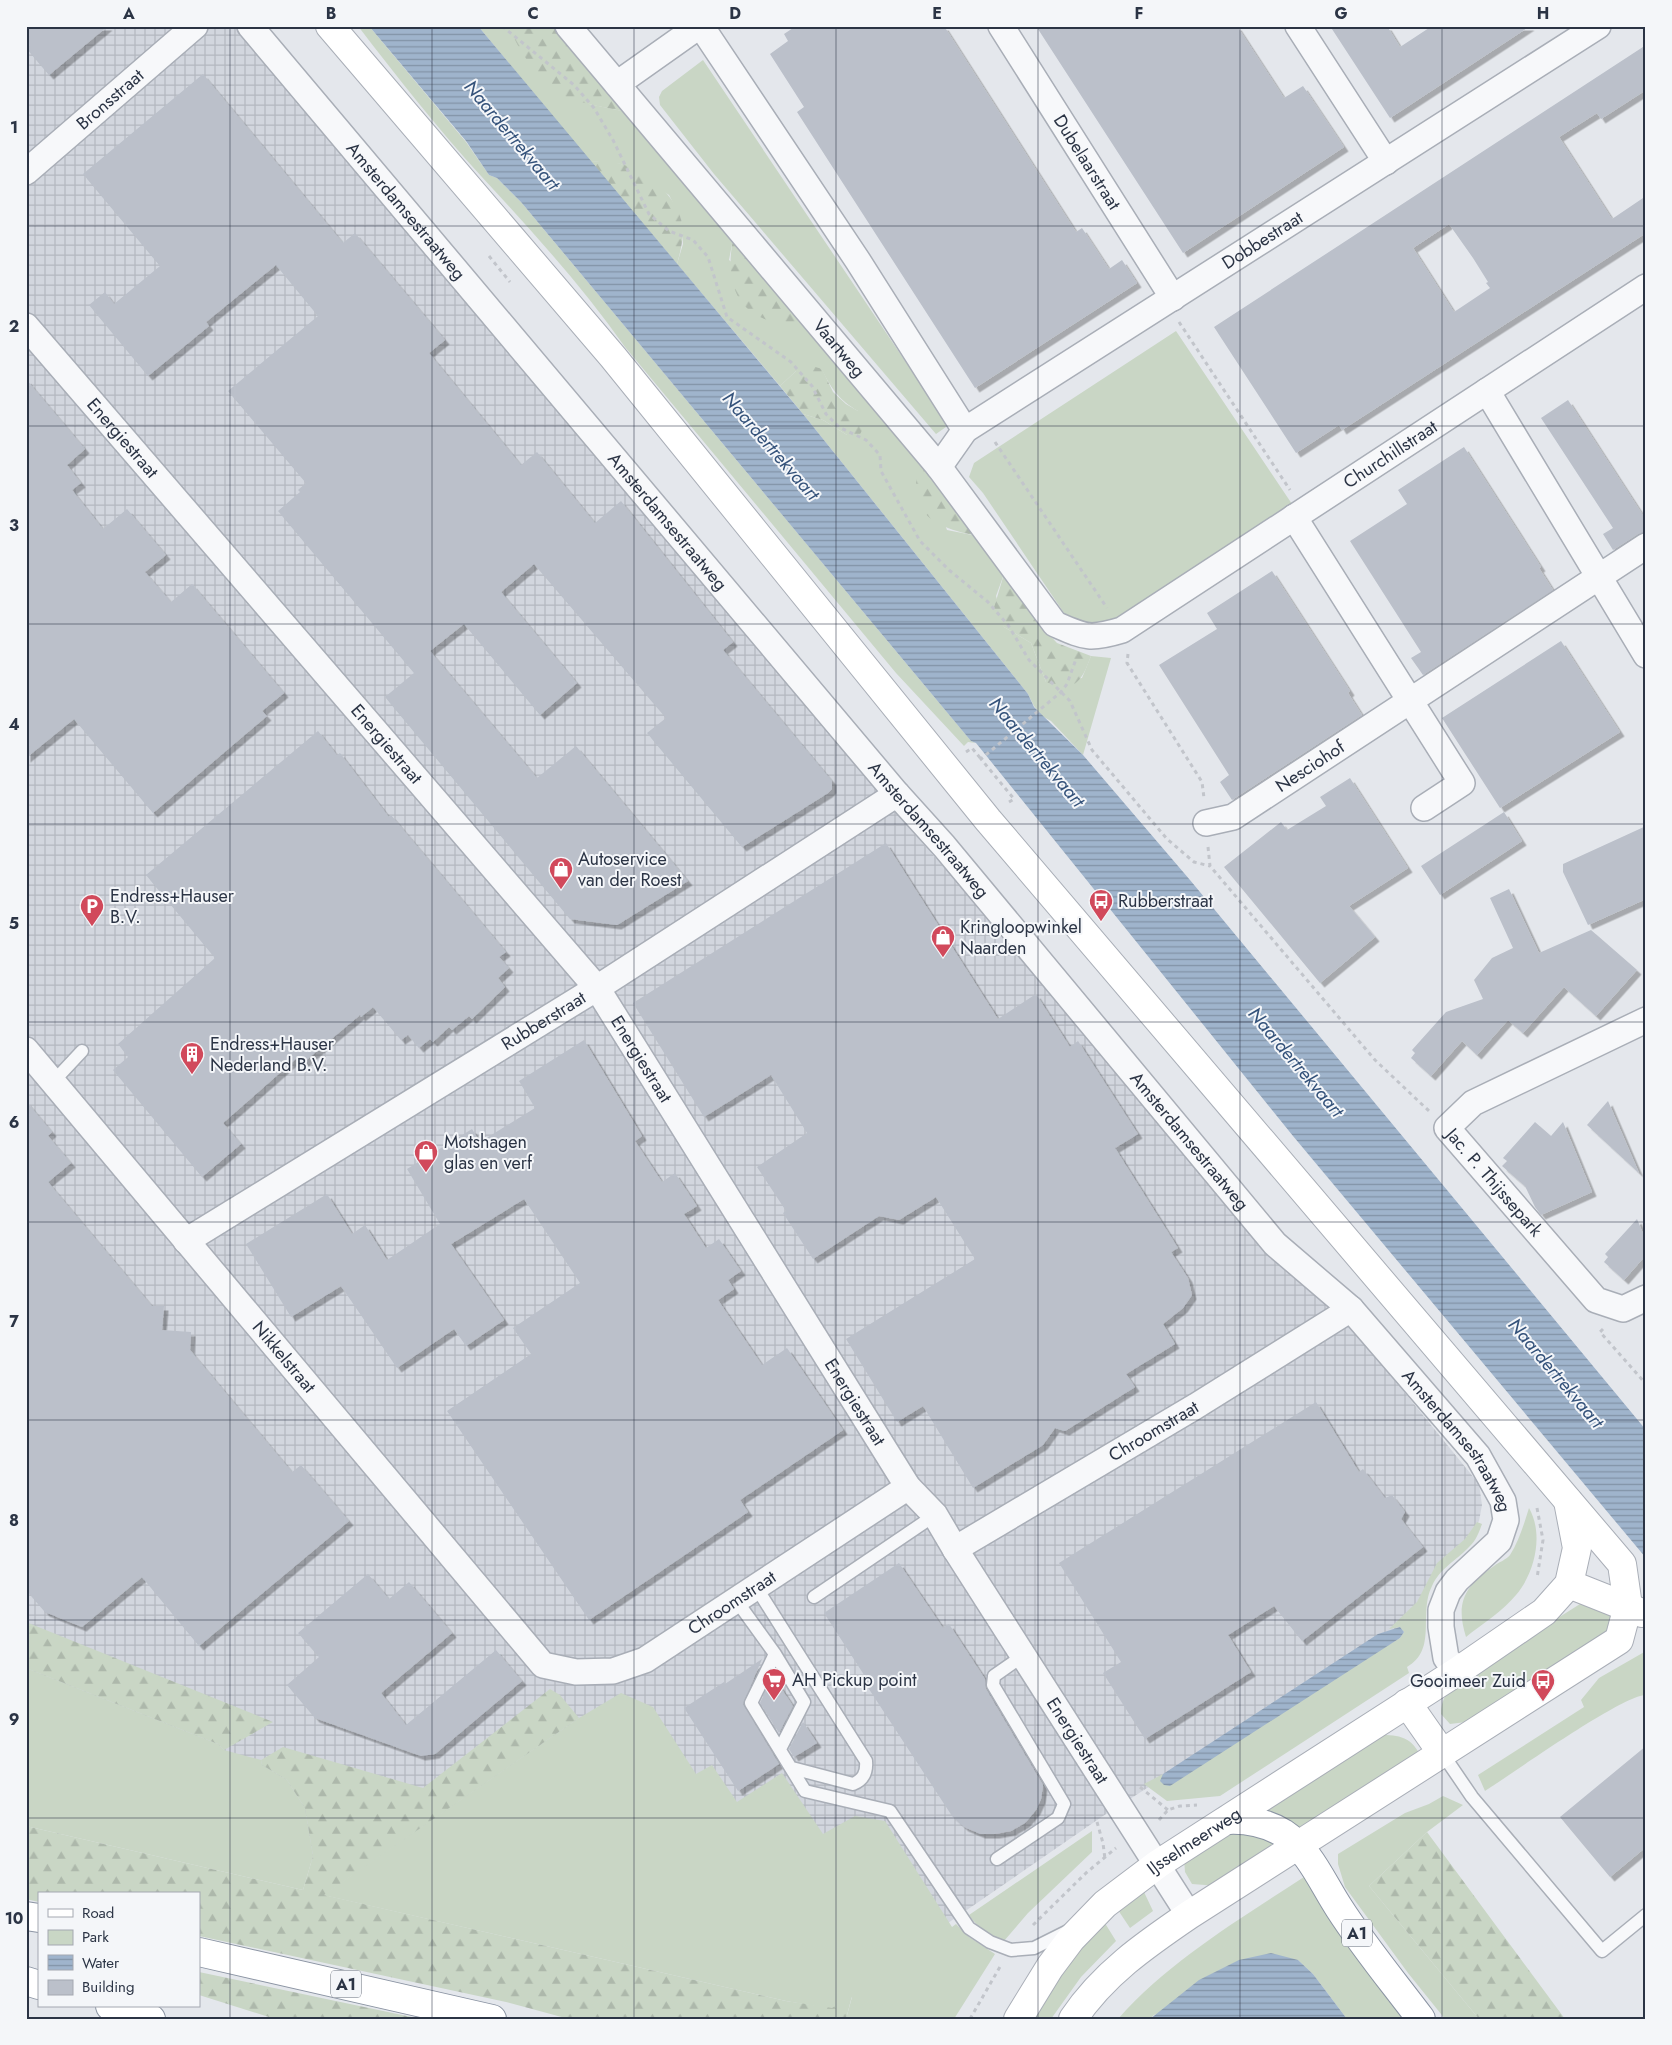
<svg xmlns="http://www.w3.org/2000/svg" width="1672" height="2045" font-family="Jost,sans-serif">
<style>
.industrial{fill:url(#industrial-grid)}
.green{fill:#c9d6c5}
.forest{fill:url(#forest-firs)}
.water{fill:url(#water-rules)}
.building{fill:#bbc0ca;fill-rule:evenodd;filter:url(#shadow)}
.lines{fill:none;stroke-linecap:round;stroke-linejoin:round}
.lane-casing{stroke:#a9aeb7;stroke-width:15}
.street-casing{stroke:#a9aeb7;stroke-width:28}
.secondary-casing{stroke:#a9aeb7;stroke-width:30}
.highway-casing{stroke:#8b94a3;stroke-width:30}
.path{stroke:#c2c5cb;stroke-width:3;stroke-dasharray:4 4;stroke-linecap:butt}
.lane{stroke:#f7f8fa;stroke-width:12}
.street{stroke:#f7f8fa;stroke-width:25}
.secondary{stroke:#fff;stroke-width:28}
.highway{stroke:#fff;stroke-width:28}
.grid{fill:none;stroke:#2b3445;stroke-width:1;stroke-opacity:0.55}
.labels{text-anchor:middle;dominant-baseline:central;stroke-width:4;stroke-linejoin:round;paint-order:stroke}
.shield{fill:#f4f6f9;stroke:#676e7b;stroke-width:1}
.shield-label{font-size:16px;font-weight:bold;fill:#2b3445}
.street-label{font-size:18px;fill:#2b3445;stroke:#f4f6f9}
.poi-label{font-size:18px;fill:#2b3445;stroke:#f4f6f9;text-anchor:start}
.water-label{font-size:19px;font-style:italic;fill:#34527a;stroke:#f4f6f9}
.neatline{fill:none;stroke:#2b3445;stroke-width:2}
.grid-label{font-size:16px;text-anchor:middle;font-weight:bold;fill:#2b3445}
</style>
<defs>
<pattern id="industrial-grid" width="8" height="8" patternUnits="userSpaceOnUse" patternTransform="scale(1.25)"><rect width="8" height="8" fill="#d2d6de"/><path d="M0 4h8M4 0v8" fill="none" stroke="#b4b8c0"/></pattern>
<pattern id="forest-firs" width="22" height="20" patternUnits="userSpaceOnUse" patternTransform="scale(1.25)"><rect width="22" height="20" fill="#c9d6c5"/><path d="M5 1l3.5 6h-7zM16 11l3.5 6h-7z" fill="#adb8ab"/></pattern>
<pattern id="water-rules" width="6" height="5" patternUnits="userSpaceOnUse" patternTransform="scale(1.25)"><rect width="6" height="5" fill="#9fb4cc"/><path d="M0 2.5h6" fill="none" stroke="#8293a7"/></pattern>
<filter id="shadow"><feDropShadow dx="4.5" dy="4.5" stdDeviation="0" flood-color="#0004"/></filter>
</defs>
<rect width="100%" height="100%" fill="#e4e7ec"/>
<!-- industrial -->
<path class="industrial" d="M26,26H235L910,829L1348,1323L1479,1484L1482,1505L1479,1521L1463,1545L1436,1570L1406,1624L1103,1816L829,2005L26,1783Z"/>
<!-- green -->
<path class="green" d="M358,26H369L466,142L489,175L497,178L521,202L971,741L976,743L968,742L964,746L896,673L625,347C582,286 532,231 481,176C438,129 397,77 358,26Z
M478,26H508L589,104L627,112L733,239L729,260L805,323L919,456L947,530L977,536L1004,574L996,596L1004,627L1031,643L1046,682L1082,678L1091,656L1111,658L1083,755L1051,721L1042,716L1034,706L1028,694L803,414L823,420L847,435L858,411C839,400 831,388 822,370L796,371L780,386L677,264L683,244L681,219L669,195L621,164L590,161Z
M703,60L944,419L946,427L936,434L714,174L660,105L659,97L662,91Z
M1176,331L1294,507L1130,614C1102,626 1092,631 1064,613L983,493L969,477L974,463Z
M1529,1508C1544,1534 1535,1573 1516,1595C1503,1611 1482,1624 1466,1637C1455,1602 1465,1586 1494,1566C1499,1562 1506,1560 1510,1555C1519,1541 1524,1524 1529,1508Z
M1477,1522L1482,1524C1479,1532 1476,1541 1469,1547C1456,1561 1440,1568 1432,1586C1418,1614 1438,1649 1407,1667L1409,1673L1220,1796L1167,1801L1144,1784L1163,1774L1161,1781L1400,1638L1404,1632L1400,1627L1389,1629L1417,1602L1437,1563L1465,1539Z
M1580,1604L1593,1605L1617,1615L1610,1630L1474,1721L1450,1724L1441,1714C1441,1700 1447,1691 1457,1682Z
M1646,1651V1695C1622,1695 1512,1774 1485,1791L1478,1775L1584,1707L1581,1700L1599,1678Z
M26,1668L218,1744L224,1750L261,1760L262,1765L287,1780L305,1808L313,1856L303,1890L26,1826Z
M621,1693L653,1707L696,1774L712,1765L737,1802L782,1773L823,1834L855,1816L885,1821L952,1927L956,1924L969,1937L995,1954L954,2019H846L852,1997L832,2009L786,2001L323,1895L579,1718Z
M1376,1734C1396,1736 1410,1734 1420,1755L1297,1834L1255,1813Z
M1443,1796L1463,1805L1427,1832L1369,1886L1479,2019H1445L1408,1973L1345,1887L1338,1864V1854L1405,1813L1429,1804Z
M1092,1831V1852L1028,1913L1004,1941C989,1936 978,1928 969,1915Z
M1231,1831L1256,1834L1281,1846L1218,1886L1192,1884L1185,1872L1184,1859Z
M1304,1877L1334,1920L1413,2019H1347L1313,1974L1298,1960L1154,2015L1150,2019H1118C1169,1961 1240,1919 1304,1877Z
M1139,1891L1144,1892L1153,1911L1130,1928L1116,1907Z
M1103,1920L1116,1941L1081,1977L1051,2019H1029L1053,1980Z"/>
<!-- forest -->
<path class="forest" d="M508,26H554L627,112C608,108 571,102 556,92C535,77 519,49 508,26Z
M590,161C600,162 611,161 621,164C646,171 674,193 681,219C685,234 681,250 677,264Z
M733,239L805,323C795,322 783,324 774,322C732,312 726,275 733,239Z
M812,366L822,369L833,392L846,404L858,411L864,427L859,436L847,435L823,420L803,414L780,386L796,371Z
M919,456L977,536C925,525 909,512 919,456Z
M1004,574L1040,625L1057,643L1091,656C1085,671 1082,682 1066,689L1046,682L1031,643L1004,627L993,611Z
M26,1622L273,1722L224,1750L218,1744L26,1668Z
M550,1689L560,1695L579,1718L324,1895L786,2001L832,2008L852,1996L846,2019H569L506,2002L199,1936V1894H39V1902L26,1899V1826L303,1890L313,1856L305,1808L287,1780L262,1765L261,1760L283,1747L423,1788Z
M1427,1832L1565,2019H1479L1369,1886Z
M199,1972L421,2019H275L199,1995Z"/>
<!-- water -->
<path class="water" d="M369,26H478L803,414L1028,694L1034,707L1083,755L1190,880L1646,1430V1558L1293,1136L976,743L971,741L521,202L497,178L489,175L466,141Z
M1400,1627L1404,1632L1400,1638L1170,1786L1164,1785L1160,1781L1163,1774L1378,1634Z
M1271,1953L1298,1960L1313,1974L1347,2019H1150L1199,1980L1239,1960Z"/>
<!-- building -->
<path class="building" d="M26,26H108L49,75L26,48Z
M796,26H944L1076,232L1082,228L1109,269L1122,260L1137,283L975,388L797,112L804,107L770,54L788,41L784,34Z
M1036,26H1237L1284,98L1303,86L1344,147L1183,253Z
M1330,26H1387L1400,47L1432,26H1530L1390,118Z
M1646,45V90L1601,119L1597,113L1559,137L1612,219L1646,196V233L1342,430L1339,425L1296,453L1214,327ZM1449,224L1473,258L1488,282L1486,283L1490,288L1454,312L1413,248Z
M203,74L343,243L355,233L445,340L429,353L521,465L537,452L595,523L621,501L733,642L723,650L832,781V789L828,793L742,847L647,733L666,718L534,564L501,592L577,683L540,715L464,624L430,651L537,778L576,746L688,881L617,925L570,919L385,697L414,673L278,511L300,492L298,490L306,483L228,391L318,316L276,265L206,322L209,326L148,376L89,305L105,292L114,304L160,266L83,174Z
M26,379L85,449L67,465L81,483L72,490L103,529L127,509L166,555L145,572L171,602L192,584L284,693L262,711L267,716L153,813L74,719L26,758Z
M1568,400L1646,520V532L1638,534L1613,550L1603,534L1613,528L1541,418Z
M1464,447L1541,567L1539,568L1553,590L1423,675L1411,658L1421,652L1350,541L1407,504L1398,490Z
M1272,571L1350,691L1348,693L1362,715L1232,800L1220,782L1229,775L1159,665L1217,629L1207,613Z
M1561,641L1620,732L1500,808L1442,718Z
M318,731L337,755L340,753L389,817L391,815L506,952L499,957L509,968L498,978L505,987L472,1019L469,1016L452,1030L449,1027L433,1042L430,1039L419,1048L408,1035L401,1040L373,1007L361,1017L360,1015L304,1062L299,1056L223,1123L241,1144L202,1177L113,1070L128,1057L118,1044L215,958L146,875Z
M1350,778L1408,868L1349,906L1375,937L1320,983L1224,867L1281,822L1287,830L1326,806L1320,797Z
M1504,812L1522,841L1440,895L1421,866Z
M1646,826V899L1588,925L1563,872V864Z
M886,843L998,1019L1036,994L1070,1047L1078,1041L1138,1134L1115,1148L1178,1248L1171,1252L1188,1278L1192,1295L1183,1308L1163,1324L1175,1344L1126,1374L1135,1387L1065,1431L1055,1428L1043,1445L973,1488L923,1406L897,1422L846,1339L975,1259L936,1197L899,1220L879,1216L813,1259L783,1213L786,1211L757,1167L807,1133L771,1075L704,1117L633,1003Z
M1509,889L1539,953L1591,930L1637,970L1596,1016L1564,987L1523,1033L1508,1020L1477,1055L1462,1041L1431,1076L1411,1058L1415,1053L1412,1050L1446,1012L1483,999L1474,980L1492,958L1513,948L1490,898Z
M584,1040L642,1136L635,1141L662,1182L675,1173L697,1206L684,1214L706,1248L719,1239L741,1271L728,1280L734,1289L718,1300L762,1365L787,1348L843,1430L740,1500L748,1512L589,1620L447,1411L531,1354L513,1328L580,1283L524,1199L451,1244L504,1320L466,1346L454,1329L397,1368L341,1286L291,1317L246,1244L327,1194L352,1234L365,1225L387,1260L440,1224L407,1169L472,1129L480,1142L535,1108L519,1081Z
M26,1101L52,1132L48,1136L71,1163L48,1182L152,1306H164L162,1330L191,1332L190,1350L292,1472L301,1465L349,1521L199,1646L142,1577L82,1627L45,1612L26,1590Z
M1608,1101L1639,1173L1587,1125Z
M1535,1122L1551,1136L1563,1122L1592,1192L1541,1215L1535,1207L1525,1186L1502,1166L1507,1161L1503,1158Z
M1637,1219L1646,1241V1255L1624,1280L1604,1262L1608,1257L1605,1254Z
M1316,1402L1359,1472L1363,1469L1385,1498L1392,1495L1405,1512L1401,1519L1423,1547L1302,1641L1274,1606L1228,1635L1251,1672L1145,1739L1103,1673L1121,1662L1059,1563Z
M899,1563L943,1628L949,1624L985,1679L986,1689L1043,1785L1041,1799L1036,1810L1025,1823L1011,1831L995,1834H981L964,1827L952,1816L863,1680L866,1678L824,1613Z
M368,1574L389,1599L409,1582L452,1633L381,1693L406,1725L496,1650L522,1681L435,1754L421,1756L315,1718L287,1685L319,1657L298,1633Z
M762,1659L743,1704L779,1764L738,1791L684,1708L724,1682L725,1684Z
M773,1676L793,1706L779,1733L760,1703Z
M803,1722L817,1743L794,1757L789,1749Z
M1646,1746V1847L1610,1877L1560,1817Z"/>
<g class="lines">
<!-- lane casing -->
<g class="lane-casing">
<path id="lane" d="M53,1082L82,1051
M756,1587L866,1761C867,1773 863,1780 853,1784L792,1768
M814,1597L935,1515
M736,1600L775,1654L751,1703L805,1791L890,1811L969,1928L990,1942L1011,1950L1034,1948L1068,1931
M775,1654L804,1702L780,1749
M1442,1753L1472,1797L1602,1951L1646,1915
M997,1859L1058,1818L1064,1804L993,1685L994,1676L1024,1655"/>
</g>
<!-- street casing -->
<g class="street-casing">
<g id="street">
<path id="s1" d="M250,26L897,794L944,846L1275,1244L1351,1309L1478,1456L1503,1501L1506,1520L1499,1541L1457,1580L1448,1592L1441,1610V1627L1446,1658L1458,1671"/>
<path id="s2" d="M568,26L939,467L1055,624C1085,637 1089,640 1122,630L1646,287"/>
<path d="M701,26L858,261L965,430"/>
<path id="s3" d="M1001,26L1173,298"/>
<path d="M1298,26L1386,162"/>
<path d="M617,84L699,26"/>
<path id="s4" d="M26,172L195,26"/>
<path id="s5" d="M26,326L597,988L908,1487L935,1515L955,1549L1189,1915"/>
<path d="M1487,391L1646,655"/>
<path id="s6" d="M939,467L965,430L1598,26"/>
<path d="M1294,517L1462,783L1424,808"/>
<path id="s7" d="M1206,823L1233,817L1646,546"/>
<path id="s8" d="M1646,1020L1473,1103L1447,1128L1596,1300L1623,1309L1646,1298"/>
<path id="s9" d="M26,1050L543,1665L576,1672L613,1671L645,1660L908,1487"/>
<path id="s10" d="M186,1241L597,988L897,794"/>
<path id="s11" d="M955,1549L1196,1406L1351,1309"/>
</g>
</g>
<!-- secondary casing -->
<g class="secondary-casing">
<g id="secondary">
<path d="M330,26L613,357L988,820L1622,1564L1628,1606L1619,1640L1189,1915C1145,1945 1103,1974 1073,2019"/>
<path d="M1569,1584L1642,1613"/>
<path d="M1407,1703L1442,1753"/>
<path id="s12" d="M1018,2019L1050,1967L1071,1939L1105,1904L1158,1864L1458,1671L1544,1612L1569,1584L1577,1548L1568,1501"/>
</g>
</g>
<!-- highway casing -->
<g class="highway-casing">
<path id="highway" d="M1228,1820C1246,1819 1267,1823 1283,1833C1310,1851 1322,1882 1339,1908C1364,1947 1394,1983 1421,2019
M26,1916L39,1918
M199,1952L492,2019
M26,1981L39,1985
M110,2006L151,2019"/>
</g>
<!-- path -->
<path class="path" d="M502,26L574,85L594,108L613,140L649,214L669,231L693,240L708,257L727,317L791,362L812,386L826,414L839,427L866,440L880,455L881,471L920,541L949,570L988,602L1008,625L1029,660L1070,701L1092,750L1167,839L1194,862L1210,866
M489,256L510,282
M1179,322L1290,490
M995,442L1107,608
M1128,654L1127,663L1202,782L1204,798
M966,752L972,748L981,759
M1009,802L1014,799L981,759L1061,692L1067,684L1076,659
M1208,847L1210,866L1375,1060L1429,1111
M1603,1329L1600,1332L1646,1384
M1537,1508L1543,1540L1537,1578
M1140,1787L1168,1810
M1159,1820L1168,1810L1180,1806L1197,1805
M1097,1822L1103,1843L1105,1859
M1033,1925L1086,1873L1116,1848
M970,2019L1001,1965"/>
<!-- lane -->
<use href="#lane" class="lane"/>
<!-- street -->
<use href="#street" class="street"/>
<!-- secondary -->
<use href="#secondary" class="secondary"/>
<!-- highway -->
<use href="#highway" class="highway"/>
</g>
<!-- grid -->
<path class="grid" d="M230,26V2019M432,26V2019M634,26V2019M836,26V2019M1038,26V2019M1240,26V2019M1442,26V2019M26,226H1646M26,426H1646M26,624H1646M26,824H1646M26,1022H1646M26,1222H1646M26,1420H1646M26,1620H1646M26,1818H1646"/>
<!-- icons -->
<defs>
<g id="shop-pin" transform="scale(1.25)"><path d="M0 17L-7.5 6A9.5 9.5 0 1 1 7.5 6Z" fill="#d1495b" stroke="#f4f6f9"/><path d="M-5-2.5h2.3a2.7 3.5 0 0 1 5.4 0H5L5.5 6h-11ZM-1.5-2.5h3a1.5 2.3 0 0 0-3 0Z" fill="#fff"/></g>
<g id="bus-pin" transform="scale(1.25)"><path d="M0 17L-7.5 6A9.5 9.5 0 1 1 7.5 6Z" fill="#d1495b" stroke="#f4f6f9"/><path d="M-5-6H5V4H4V6H2V4H-2V6H-4V4H-5ZM-3.5-4V0h7V-4ZM-3.5 1.2v1.5H-2V1.2ZM2 1.2v1.5H3.5V1.2Z" fill="#fff"/></g>
<g id="parking-pin" transform="scale(1.25)"><path d="M0 17L-7.5 6A9.5 9.5 0 1 1 7.5 6Z" fill="#d1495b" stroke="#f4f6f9"/><path d="M-3.5-5.5H1a3.5 3.5 0 0 1 0 7H-1V5.5H-3.5ZM-1-3.4V-.6H.8a1.4 1.4 0 0 0 0-2.8Z" fill="#fff"/></g>
<g id="building-pin" transform="scale(1.25)"><path d="M0 17L-7.5 6A9.5 9.5 0 1 1 7.5 6Z" fill="#d1495b" stroke="#f4f6f9"/><path d="M-4-6H4V6H1V3H-1V6H-4ZM-2.5-4.3h1.7v1.8h-1.7ZM.8-4.3h1.7v1.8H.8ZM-2.5-1h1.7V.8h-1.7ZM.8-1h1.7V.8H.8Z" fill="#fff"/></g>
<g id="supermarket-pin" transform="scale(1.25)"><path d="M0 17L-7.5 6A9.5 9.5 0 1 1 7.5 6Z" fill="#d1495b" stroke="#f4f6f9"/><path d="M-6-5.5h2.5l.6 2H6L4.5 2H-2.5L-4.4-4H-6ZM-1.5 3.2a1.3 1.3 0 1 0 .1 0ZM3 3.2a1.3 1.3 0 1 0 .1 0Z" fill="#fff"/></g>
</defs>
<g fill-rule="evenodd">
<use href="#shop-pin" x="561" y="869"/>
<use href="#bus-pin" x="1101" y="901"/>
<use href="#parking-pin" x="92" y="906"/>
<use href="#shop-pin" x="943" y="937"/>
<use href="#building-pin" x="192" y="1054"/>
<use href="#shop-pin" x="426" y="1152"/>
<use href="#supermarket-pin" x="774" y="1680"/>
<use href="#bus-pin" x="1543" y="1681"/>
</g>
<g class="labels">
<!-- shield labels -->
<g class="shield">
<rect x="1342" y="1919.5" width="30" height="27" rx="4"/>
<rect x="331" y="1970.5" width="30" height="27" rx="4"/>
</g>
<g class="shield-label">
<text x="1357" y="1933">A1</text>
<text x="346" y="1984">A1</text>
</g>
<!-- street labels -->
<g class="street-label">
<text stroke="none"><textPath href="#s4" startOffset="111">Bronsstraat</textPath></text>
<text stroke="none"><textPath href="#s3" startOffset="161">Dubelaarstraat</textPath></text>
<text stroke="none"><textPath href="#s1" startOffset="242">Amsterdamsestraatweg</textPath></text>
<text stroke="none"><textPath href="#s6" startOffset="398">Dobbestraat</textPath></text>
<text stroke="none"><textPath href="#s2" startOffset="421">Vaartweg</textPath></text>
<text stroke="none"><textPath href="#s5" startOffset="148">Energiestraat</textPath></text>
<text stroke="none"><textPath href="#s2" startOffset="1162">Churchillstraat</textPath></text>
<text stroke="none"><textPath href="#s1" startOffset="648">Amsterdamsestraatweg</textPath></text>
<text stroke="none"><textPath href="#s5" startOffset="552">Energiestraat</textPath></text>
<text stroke="none"><textPath href="#s7" startOffset="120">Nesciohof</textPath></text>
<text stroke="none"><textPath href="#s1" startOffset="1052">Amsterdamsestraatweg</textPath></text>
<text stroke="none"><textPath href="#s10" startOffset="420">Rubberstraat</textPath></text>
<text stroke="none"><textPath href="#s5" startOffset="958">Energiestraat</textPath></text>
<text stroke="none"><textPath href="#s1" startOffset="1458">Amsterdamsestraatweg</textPath></text>
<text stroke="none"><textPath href="#s8" startOffset="300">Jac. P. Thijssepark</textPath></text>
<text stroke="none"><textPath href="#s9" startOffset="401">Nikkelstraat</textPath></text>
<text stroke="none"><textPath href="#s5" startOffset="1362">Energiestraat</textPath></text>
<text stroke="none"><textPath href="#s11" startOffset="231">Chroomstraat</textPath></text>
<text stroke="none"><textPath href="#s1" startOffset="1862">Amsterdamsestraatweg</textPath></text>
<text stroke="none"><textPath href="#s9" startOffset="1012">Chroomstraat</textPath></text>
<text stroke="none"><textPath href="#s5" startOffset="1768">Energiestraat</textPath></text>
<text stroke="none"><textPath href="#s12" startOffset="254">IJsselmeerweg</textPath></text>
</g>
<!-- poi labels -->
<g class="poi-label">
<text x="578" y="859">Autoservice<tspan x="578" dy="21">van der Roest</tspan></text>
<text x="110" y="896">Endress+Hauser<tspan x="110" dy="21">B.V.</tspan></text>
<text x="1118" y="901">Rubberstraat</text>
<text x="960" y="927">Kringloopwinkel<tspan x="960" dy="21">Naarden</tspan></text>
<text x="210" y="1044">Endress+Hauser<tspan x="210" dy="21">Nederland B.V.</tspan></text>
<text x="444" y="1142">Motshagen<tspan x="444" dy="21">glas en verf</tspan></text>
<text x="792" y="1680">AH Pickup point</text>
<text x="1526" y="1681" text-anchor="end">Gooimeer Zuid</text>
</g>
<!-- water labels -->
<g class="water-label">
<text transform="translate(512 135) rotate(50)">Naardertrekvaart</text>
<text transform="translate(771 446) rotate(49)">Naardertrekvaart</text>
<text transform="translate(1037 752) rotate(50)">Naardertrekvaart</text>
<text transform="translate(1296 1062) rotate(50)">Naardertrekvaart</text>
<text transform="translate(1556 1373) rotate(50)">Naardertrekvaart</text>
</g>
</g>
<!-- border -->
<rect width="1672" height="2045" fill="none" stroke="#f4f6f9" stroke-width="55"/>
<!-- legend -->
<rect x="38" y="1892" width="162" height="115" fill="#f4f6f9" stroke="#a4a8b1"/>
<rect x="48" y="1909" width="25" height="8" fill="#ffffff" stroke="#a4a8b1"/>
<text x="82" y="1918" font-size="15" fill="#2b3445">Road</text>
<rect x="48" y="1930" width="25" height="15" fill="#c9d6c5" stroke="#a4a8b1"/>
<text x="82" y="1942" font-size="15" fill="#2b3445">Park</text>
<rect x="48" y="1955" width="25" height="15" fill="url(#water-rules)" stroke="#a4a8b1"/>
<text x="82" y="1968" font-size="15" fill="#2b3445">Water</text>
<rect x="48" y="1980" width="25" height="15" fill="#bbc0ca" stroke="#a4a8b1"/>
<text x="82" y="1992" font-size="15" fill="#2b3445">Building</text>
<rect x="28" y="28" width="1616" height="1990" class="neatline"/>
<g class="grid-label">
<text x="129" y="19">A</text>
<text x="331" y="19">B</text>
<text x="533" y="19">C</text>
<text x="735" y="19">D</text>
<text x="937" y="19">E</text>
<text x="1139" y="19">F</text>
<text x="1341" y="19">G</text>
<text x="1543" y="19">H</text>
<text x="14" y="133">1</text>
<text x="14" y="332">2</text>
<text x="14" y="531">3</text>
<text x="14" y="730">4</text>
<text x="14" y="929">5</text>
<text x="14" y="1128">6</text>
<text x="14" y="1327">7</text>
<text x="14" y="1526">8</text>
<text x="14" y="1725">9</text>
<text x="14" y="1924">10</text>
</g>
</svg>
